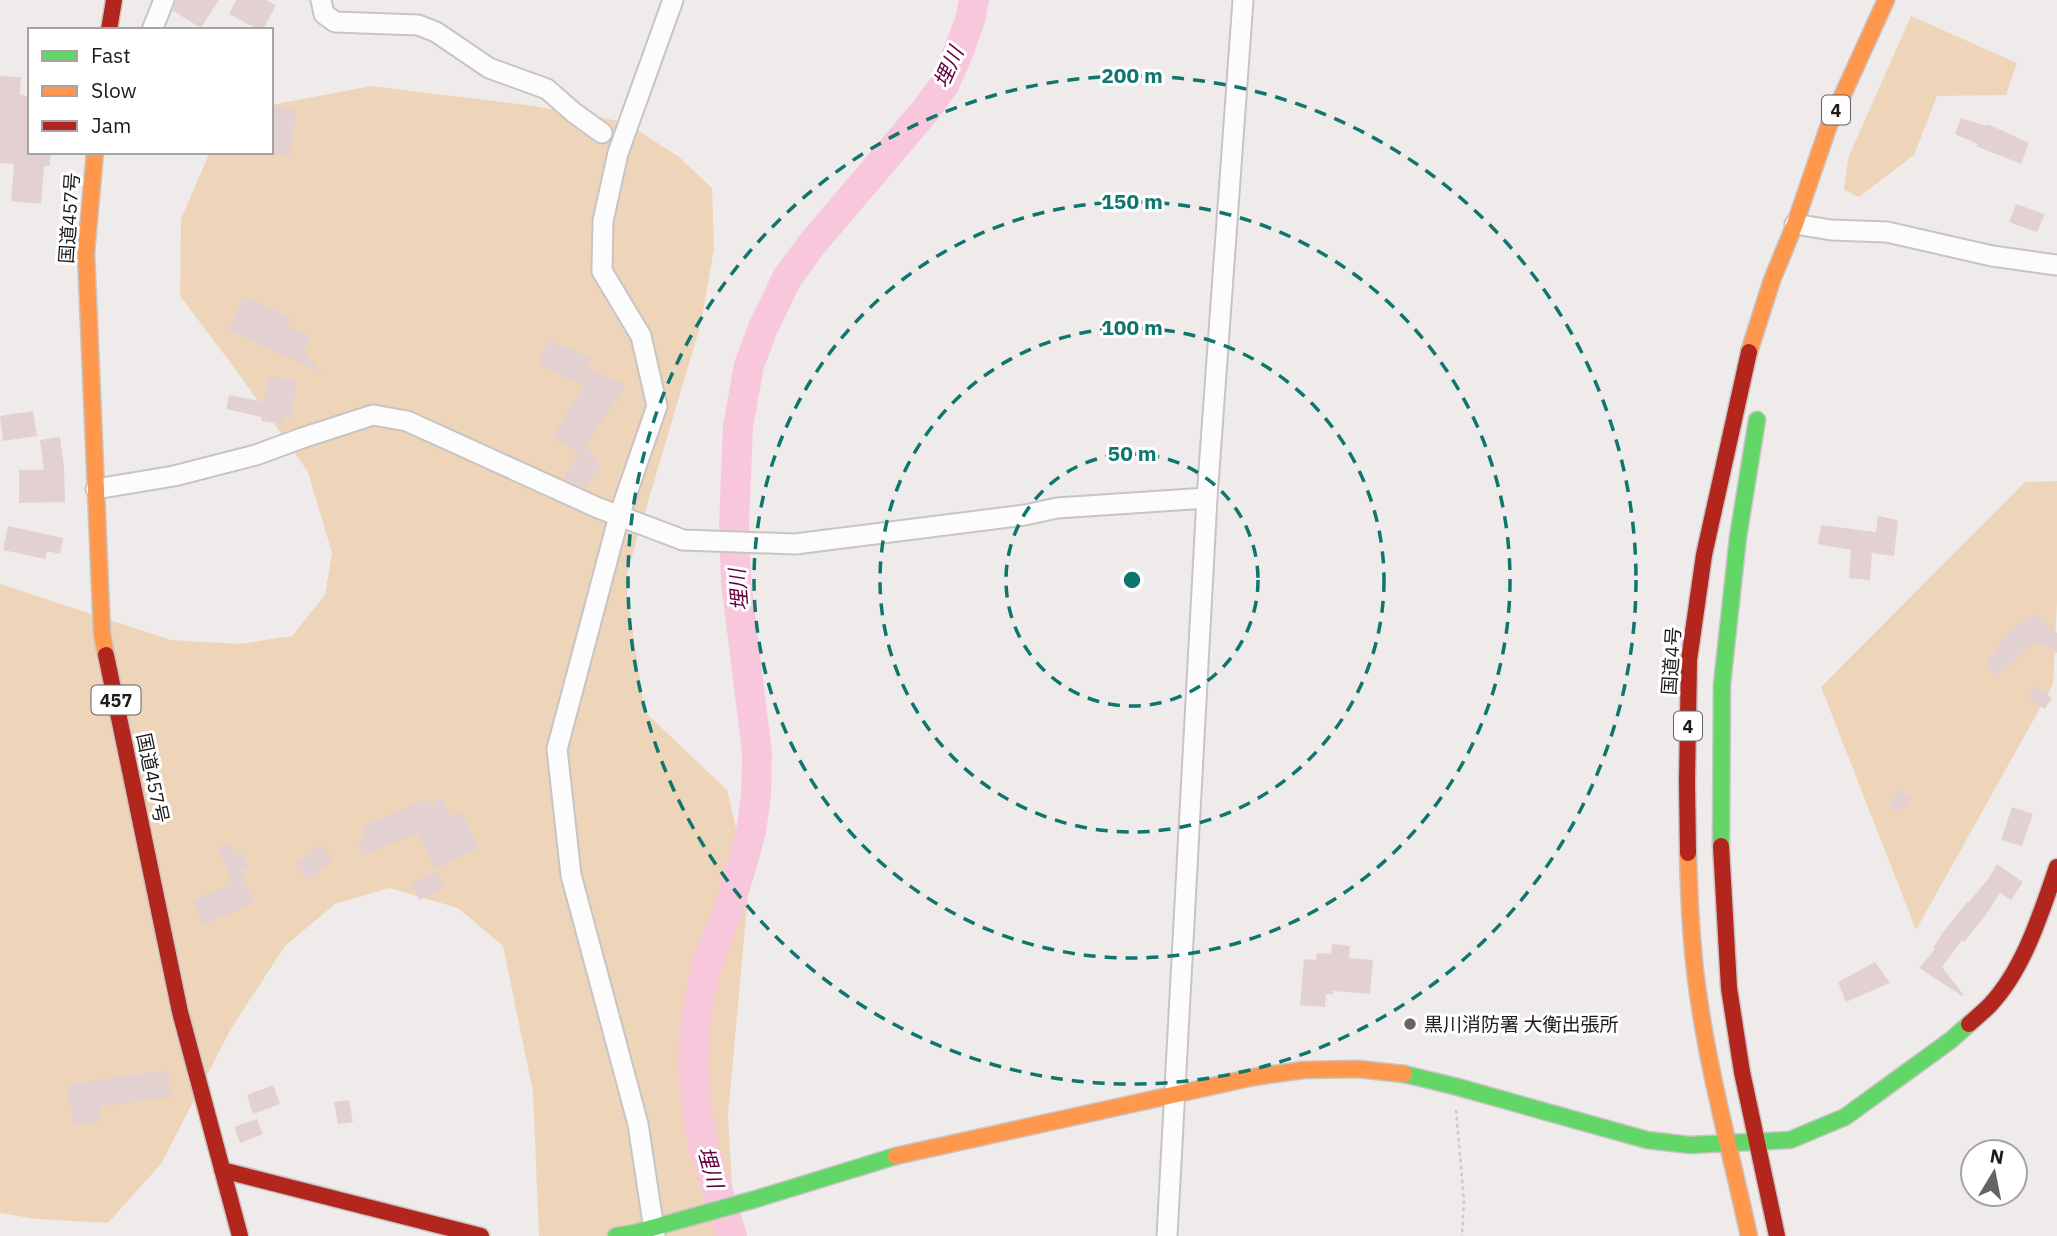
<svg xmlns="http://www.w3.org/2000/svg" width="2057" height="1236" font-family="'IBM Plex Sans','Noto Sans JP',sans-serif">
<style>
.green{fill:#eed5ba}
.lines{fill:none;stroke-linecap:round;stroke-linejoin:round}
.river{stroke:#f8c7dc;stroke-width:30}
.building{fill:#e3d1d2}
.street-casing{stroke:#c8c4c4;stroke-width:23}
.fast-casing{stroke:#c8c4c4;stroke-width:19}
.slow-casing{stroke:#c8c4c4;stroke-width:19}
.jam-casing{stroke:#c8c4c4;stroke-width:19}
.path{stroke:#cbc9c9;stroke-width:2.5;stroke-dasharray:3.5 3.5;stroke-linecap:butt}
.street{stroke:#fdfcfc;stroke-width:19}
.fast{stroke:#63d668;stroke-width:16}
.slow{stroke:#ff974d;stroke-width:16}
.jam{stroke:#b3261e;stroke-width:16}
.ring{fill:none;stroke:#0f766e;stroke-width:3.5;stroke-dasharray:12 9}
.poi-dot{fill:#686463;stroke:#fff;stroke-width:2.5}
.labels{text-anchor:middle;dominant-baseline:central;stroke-width:6;stroke-linejoin:round;paint-order:stroke}
.shield{fill:#fff;stroke:#625f5f;stroke-width:2}
.shield-label{font-size:18px;font-weight:bold;fill:#1e1b1a}
.street-label{font-size:19px;fill:#1e1b1a;stroke:#fff}
.poi-label{font-size:19px;fill:#1e1b1a;stroke:#fff;text-anchor:start}
.water-label{font-size:21px;font-style:italic;fill:#61003b;stroke:#fff}
.centre{fill:#0f766e;stroke:#fff;stroke-width:3.5}
.ring-label{font-size:21px;text-anchor:middle;font-weight:bold;fill:#0f766e;stroke:#fff;stroke-width:6;stroke-linejoin:round;paint-order:stroke}
</style>
<rect width="100%" height="100%" fill="#f0ebeb"/>
<!-- green -->
<path class="green" d="M1911,16L2017,63L2006,95L1937,96L1914,155L1859,197L1844,190L1848,158Z
M371,86L534,106L625,122L679,157L712,188L714,249L701,323L627,573V594L645,712L727,790L749,883L728,1116L735,1236H539L533,1092L503,946L458,908L389,888L335,904L285,946L232,1027L161,1164L108,1223L36,1219L0,1213V584L171,640L239,644L292,636L325,595L332,553L308,472L236,370L180,296L181,219L210,152H271V105Z
M2057,481V600L2053,685L1916,930L1821,687L2025,482Z"/>
<g class="lines">
<!-- river -->
<path class="river" d="M732,1236L704,1148L696,1104L693,1056L697,1012L707,964L728,910L743,861L751,831L756,795L757,753L736,581L734,524L738,427L749,365L763,328L787,278L812,244L925,111L944,85L956,58L970,20L974,0"/>
</g>
<!-- building -->
<path class="building" d="M176,0H219L201,28L173,11Z
M236,0H266L276,5L263,30H259L229,14Z
M0,76L21,77L20,95L30,96V152H51L50,166H44L41,204L11,201L14,164L0,163Z
M271,105L297,110L289,156L271,153Z
M1961,118L1987,126L1988,124L2029,143L2021,164L1976,146L1978,144L1955,134Z
M2016,204L2045,214L2037,232L2009,222Z
M244,296L292,318L288,326L311,337L304,352L324,374L228,330Z
M549,340L591,358L586,368L625,384L618,402L615,401L586,447L601,464L586,489L563,478L579,454L552,437L584,385L538,365Z
M269,376L297,381L291,418L283,417L282,424L261,421L262,417L226,409L229,395L264,402Z
M33,411L37,436L3,441L0,416Z
M60,437L64,467L65,502L19,503V470H44L40,440Z
M1878,516L1898,520L1894,556L1872,553L1870,580L1849,578L1851,550L1818,544L1821,525L1876,532Z
M8,526L63,538L60,554L47,551L45,559L3,550Z
M2034,614L2057,633V653L2035,641L1997,677L1986,661L1999,647L1997,645L2018,624Z
M2036,686L2052,698L2045,709L2027,698Z
M1899,789L1913,798L1899,812L1888,806Z
M426,799L429,805L442,799L450,817L462,812L479,848L435,869L418,833L362,856L357,844L367,839L362,827Z
M2012,807L2033,814L2022,846L2001,840Z
M229,843L234,856L243,852L249,868L241,871L254,903L203,925L193,901L232,884L218,848Z
M320,843L333,859L309,880L295,865Z
M1997,864L2023,882L2011,900L2000,893L1985,916L1964,942L1962,940L1942,967L1963,994L1962,996L1919,968L1935,949L1933,948L1944,931L1967,902L1968,903L1989,878Z
M437,871L445,887L419,900L411,884Z
M1332,944L1350,946L1349,958L1373,960L1370,994L1333,991V994H1326L1325,1007L1300,1005L1304,959L1316,960L1317,953L1331,954Z
M1875,962L1890,983L1846,1002L1838,982Z
M168,1070L171,1097L99,1107L101,1122L73,1126L68,1084Z
M273,1085L280,1104L253,1114L247,1095Z
M349,1100L353,1122L338,1124L334,1102Z
M257,1119L263,1134L240,1143L234,1127Z"/>
<g class="lines">
<!-- street casing -->
<g class="street-casing">
<path id="street" d="M321,0L324,14L335,22L418,25L436,32L489,68L547,89L573,112L602,133
M152,30L164,0
M1795,224L1831,230L1887,232L1992,256L2057,265
M96,489L174,476L256,455L302,438L373,415L407,421L596,507L683,540L795,544L1025,515L1057,508L1207,498
M655,1236L638,1124L571,875L557,749L619,516L657,406L641,336L602,271L603,221L618,153L673,0
M1167,1236L1207,498L1243,0"/>
</g>
<!-- fast casing -->
<g class="fast-casing">
<path id="fast" d="M1721,846L1722,684L1738,537L1757,420
M1404,1074L1454,1086L1647,1140L1690,1145L1790,1140L1845,1117L1951,1040L1969,1024
M616,1236L634,1233L756,1199L896,1156"/>
</g>
<!-- slow casing -->
<g class="slow-casing">
<path id="slow" d="M95,152L86,253L102,634L106,655
M1749,352L1772,280L1795,224L1829,125L1886,0
M1688,853C1689,897 1691,942 1697,986C1708,1070 1731,1153 1749,1236
M896,1156L1254,1077L1303,1070L1358,1069L1404,1074"/>
</g>
<!-- jam casing -->
<g class="jam-casing">
<path id="jam" d="M109,30L114,0
M106,655L180,1012L240,1236
M1721,846L1729,988L1742,1072L1777,1236
M1688,853L1687,782L1689,660L1704,555L1749,352
M1969,1024C1976,1018 1983,1012 1990,1005C2024,969 2041,913 2057,867
M222,1170L481,1236"/>
</g>
<!-- path -->
<path class="path" d="M1456,1110L1464,1201L1462,1236"/>
<!-- street -->
<use href="#street" class="street"/>
<!-- fast -->
<use href="#fast" class="fast"/>
<!-- slow -->
<use href="#slow" class="slow"/>
<!-- jam -->
<use href="#jam" class="jam"/>
</g>
<!-- distance rings -->
<g class="ring">
<circle cx="1132" cy="580" r="126"/>
<circle cx="1132" cy="580" r="252"/>
<circle cx="1132" cy="580" r="378"/>
<circle cx="1132" cy="580" r="504"/>
</g>
<!-- markers -->
<circle class="poi-dot" cx="1410" cy="1024" r="7"/>
<g class="labels">
<!-- shield labels -->
<g class="shield">
<rect x="1822" y="95.5" width="28" height="29" rx="5"/>
<rect x="91.5" y="685.5" width="49" height="29" rx="5"/>
<rect x="1674" y="711.5" width="28" height="29" rx="5"/>
</g>
<g class="shield-label">
<text x="1836" y="110">4</text>
<text x="116" y="700">457</text>
<text x="1688" y="726">4</text>
</g>
<!-- street labels -->
<g class="street-label">
<text transform="translate(69 218) rotate(-86)">国道457号</text>
<text transform="translate(1671 661) rotate(-86)">国道4号</text>
<text transform="translate(153 778) rotate(78)">国道457号</text>
</g>
<!-- poi labels -->
<g class="poi-label">
<text x="1424" y="1024">黒川消防署 大衡出張所</text>
</g>
<!-- water labels -->
<g class="water-label">
<text transform="translate(948 67) rotate(-66)">埋川</text>
<text transform="translate(738 590) rotate(-95)">埋川</text>
<text transform="translate(711 1167) rotate(74)">埋川</text>
</g>
</g>
<circle cx="1132" cy="580" r="10" class="centre"/>
<g class="ring-label">
<text x="1132" y="83">200 m</text>
<text x="1132" y="209">150 m</text>
<text x="1132" y="335">100 m</text>
<text x="1132" y="461">50 m</text>
</g>
<!-- legend -->
<rect x="28" y="28" width="245" height="126" fill="#ffffff" stroke="#a5a4a3" stroke-width="2"/>
<rect x="42" y="51" width="35" height="10" fill="#63d668" stroke="#a5a4a3" stroke-width="2"/>
<text x="91" y="63" font-size="21" fill="#1e1b1a">Fast</text>
<rect x="42" y="86" width="35" height="10" fill="#ff974d" stroke="#a5a4a3" stroke-width="2"/>
<text x="91" y="98" font-size="21" fill="#1e1b1a">Slow</text>
<rect x="42" y="121" width="35" height="10" fill="#b3261e" stroke="#a5a4a3" stroke-width="2"/>
<text x="91" y="133" font-size="21" fill="#1e1b1a">Jam</text>
<!-- north arrow -->
<g transform="translate(1994 1173) rotate(10)"><circle r="33" fill="#ffffff" stroke="#a5a4a3" stroke-width="2"/>
<path d="M0-5L12 26L0 18L-12 26Z" fill="#686463"/>
<text y="-10" font-size="19" font-weight="bold" text-anchor="middle" fill="#1e1b1a">N</text>
</g>
</svg>
